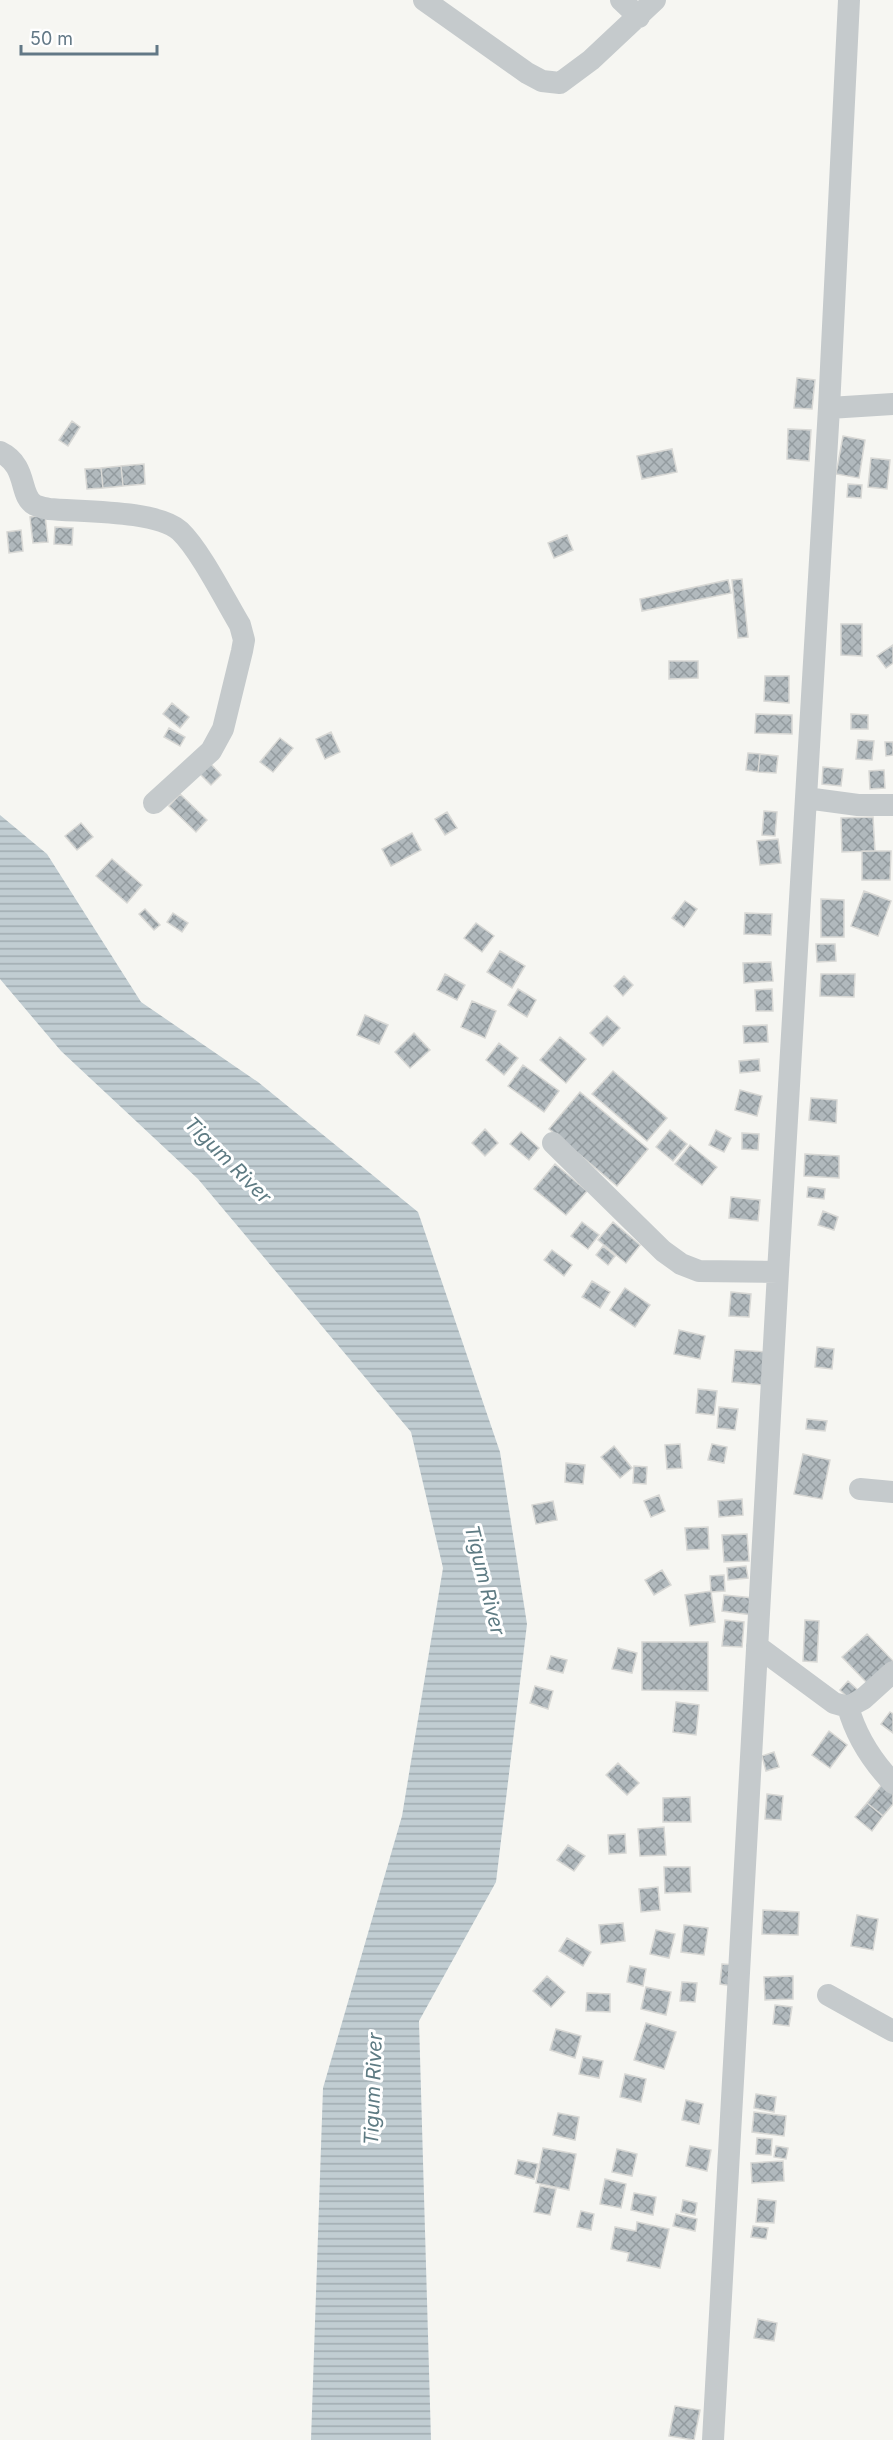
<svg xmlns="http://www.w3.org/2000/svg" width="893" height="2440" font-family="Inter,sans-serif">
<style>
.water{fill:url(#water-rules)}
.building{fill:url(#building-cross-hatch);stroke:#d8d8d5;stroke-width:1.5}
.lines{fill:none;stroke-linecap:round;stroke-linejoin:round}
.street{stroke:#c5cacc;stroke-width:22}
.labels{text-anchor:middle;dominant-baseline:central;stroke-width:6;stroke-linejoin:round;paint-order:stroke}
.water-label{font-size:20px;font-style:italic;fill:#5e7b83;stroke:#fff}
</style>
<defs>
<pattern id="water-rules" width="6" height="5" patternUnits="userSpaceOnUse" patternTransform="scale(1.5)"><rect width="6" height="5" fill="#c1cdd2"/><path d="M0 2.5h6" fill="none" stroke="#a0abb0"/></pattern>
<pattern id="building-cross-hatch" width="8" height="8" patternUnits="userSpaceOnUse" patternTransform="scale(1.5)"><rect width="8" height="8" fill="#b1b9bd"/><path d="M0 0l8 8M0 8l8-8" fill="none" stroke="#939b9f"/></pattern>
</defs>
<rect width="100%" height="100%" fill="#f6f6f2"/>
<!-- water -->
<path class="water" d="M0,815L47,854L141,1002L258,1082L418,1212L500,1452L527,1624L496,1882L419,2021L431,2440H311L323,2088L402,1816L443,1568L411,1432L198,1179L61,1051L0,979Z"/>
<!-- building -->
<path class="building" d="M797,378L815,380L812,409L794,408Z
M72,421L80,427L68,446L59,440Z
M788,429L811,430L809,461L787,459Z
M843,436L865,440L859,478L836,474Z
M672,449L677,472L642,479L637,456Z
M871,458L890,460L887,489L868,487Z
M144,464L145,484L123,486L121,466Z
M121,466L123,486L103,488L101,468Z
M101,468L103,488L87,489L85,469Z
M848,484L862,485L861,498L847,497Z
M45,515L48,542L33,543L30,517Z
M55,527L73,528L72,545L54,544Z
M21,530L23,551L9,553L7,532Z
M567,535L573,550L554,558L548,543Z
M742,579L748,637L738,638L732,580Z
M728,580L731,593L642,611L640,599Z
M841,624H862V656L841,655Z
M893,645V663L886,668L877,656Z
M669,661H698V678L669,679Z
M765,676H789V703L764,701Z
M172,703L189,717L180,728L163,714Z
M756,714L792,715V734L755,733Z
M851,714L868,715V729H851Z
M169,728L185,737L180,746L164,737Z
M331,732L340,752L325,759L316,739Z
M280,738L293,748L273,772L260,762Z
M858,740L874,741L872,760L856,759Z
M885,742H893V755L886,756Z
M748,753L760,754L758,772L746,770Z
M760,754L778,756L776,773L758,772Z
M208,761L221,775L211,785L197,771Z
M823,767L843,769L841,786L822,784Z
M884,770L885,788L870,789L869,771Z
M180,794L207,820L196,832L169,806Z
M764,811L777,812L775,836L762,835Z
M447,812L457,828L445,835L435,819Z
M873,817L875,851L842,852L841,818Z
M81,823L93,837L77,850L65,836Z
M412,833L421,850L391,866L382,849Z
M778,839L781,863L760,865L757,841Z
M862,851H891L890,880H862Z
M112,859L142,885L127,903L96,876Z
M864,891L891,901L878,936L851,926Z
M821,899L844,900V937H821Z
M685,901L697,909L684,927L672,918Z
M145,909L160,925L154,930L139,914Z
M173,913L188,923L182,932L167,922Z
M745,913L772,914L771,935L744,934Z
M476,923L494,936L482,952L464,938Z
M816,944H835L836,961L817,962Z
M500,951L525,966L512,988L487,972Z
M771,962L773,981L744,983L743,963Z
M445,974L465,985L457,1000L437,990Z
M821,974H855L854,997L820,996Z
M624,976L633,985L623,996L614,986Z
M518,989L536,1000L527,1017L508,1005Z
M772,989L773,1011H756L755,990Z
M472,1001L496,1011L485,1038L461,1027Z
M365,1015L388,1025L379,1044L357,1035Z
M607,1016L620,1028L603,1046L590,1033Z
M767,1025L768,1042L744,1043L743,1026Z
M414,1033L430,1050L410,1068L395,1052Z
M560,1037L586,1059L566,1083L540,1060Z
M499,1043L518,1058L504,1075L486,1060Z
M759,1059L760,1071L740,1073L739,1061Z
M523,1065L559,1091L544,1112L508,1086Z
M613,1071L667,1118L647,1141L592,1094Z
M740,1090L762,1096L757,1116L735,1110Z
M580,1092L648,1149L617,1186L549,1129Z
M811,1098L837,1100L836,1123L809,1120Z
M485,1129L498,1143L485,1156L472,1143Z
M670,1130L687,1144L673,1161L656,1147Z
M716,1130L731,1138L724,1152L709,1145Z
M521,1132L539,1148L529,1160L510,1144Z
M742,1133L759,1134L758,1150L742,1149Z
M690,1145L717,1167L702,1185L675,1164Z
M805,1154L839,1156V1178L804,1176Z
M555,1164L587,1191L566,1215L534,1189Z
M808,1187L825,1189L824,1199L807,1197Z
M731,1197L760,1200L758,1221L729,1218Z
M823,1211L838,1217L834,1230L818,1225Z
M582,1222L599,1235L588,1249L571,1236Z
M613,1222L640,1245L626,1263L598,1240Z
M603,1246L615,1256L608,1265L596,1255Z
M552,1250L572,1265L564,1276L544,1260Z
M592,1281L610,1292L600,1308L582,1297Z
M625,1288L650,1305L635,1327L610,1310Z
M731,1292L751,1294L749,1317L729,1316Z
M679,1330L705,1336L700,1359L674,1354Z
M817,1347L834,1349L832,1369L815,1367Z
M735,1350L768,1352L765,1385L732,1382Z
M698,1389L717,1391L714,1415L696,1413Z
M719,1407L738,1409L735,1430L717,1428Z
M807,1419L827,1421L825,1431L806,1429Z
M680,1444L682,1468L667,1469L665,1445Z
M712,1444L727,1447L724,1463L708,1460Z
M614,1446L632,1468L620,1478L601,1457Z
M803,1454L830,1460L822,1499L794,1494Z
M566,1463L585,1465L583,1484L565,1482Z
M634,1466L647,1467L646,1484L633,1483Z
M659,1495L665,1511L651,1517L644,1501Z
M742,1499L743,1515L719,1517L718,1501Z
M553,1501L557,1520L536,1524L532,1505Z
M708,1527L709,1549L687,1550L685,1528Z
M747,1534L749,1561L724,1562L722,1535Z
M746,1566L748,1578L728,1580L727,1568Z
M662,1570L671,1585L654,1595L645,1580Z
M724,1575L725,1591L711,1592L710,1576Z
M711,1591L715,1622L690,1626L685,1595Z
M724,1595L754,1598L752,1615L722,1611Z
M725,1620L744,1622L742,1647L722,1646Z
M805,1620L819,1621L817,1662L803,1661Z
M867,1634L893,1661L868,1684L842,1657Z
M642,1642H708V1691L642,1690Z
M618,1648L637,1653L632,1673L612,1669Z
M551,1656L567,1660L563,1673L547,1669Z
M848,1681L860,1692L851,1701L840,1690Z
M535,1686L553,1691L548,1709L530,1703Z
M676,1702L699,1705L696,1735L673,1732Z
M890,1712L893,1714V1733L881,1724Z
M829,1731L847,1745L830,1768L812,1755Z
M774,1752L779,1767L766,1771L762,1756Z
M618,1763L639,1783L627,1795L606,1775Z
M883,1783L893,1791V1804L883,1816L867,1803Z
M767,1794L783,1796L781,1820L765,1819Z
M690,1797L691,1822H663V1798Z
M867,1803L883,1816L872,1831L855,1817Z
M664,1827L666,1855L640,1856L638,1829Z
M625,1834L626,1853L609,1854L608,1835Z
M568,1845L585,1856L574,1871L557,1860Z
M664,1867H690L691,1892L665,1893Z
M658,1887L660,1910L641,1912L639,1889Z
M763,1910L799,1912L798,1935L762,1934Z
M857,1915L878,1919L873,1950L851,1946Z
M623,1923L625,1941L601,1944L599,1925Z
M684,1925L708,1928L704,1955L681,1952Z
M656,1930L675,1934L669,1958L650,1954Z
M567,1938L591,1952L583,1966L559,1951Z
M722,1964L736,1965L733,1986L720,1984Z
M630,1966L646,1969L643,1986L627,1982Z
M547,1976L565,1992L551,2007L533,1991Z
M793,1976V1999L765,2000L764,1977Z
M682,1982L697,1983L695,2002L680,2001Z
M646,1987L671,1992L666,2015L641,2009Z
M587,1993L610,1994V2012L586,2011Z
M775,2005L792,2007L789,2026L773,2024Z
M646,2023L676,2032L664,2069L634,2060Z
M556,2029L581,2036L575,2058L550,2050Z
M583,2057L603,2061L599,2078L579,2074Z
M625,2074L646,2079L641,2102L620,2097Z
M756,2094L776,2097L774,2112L754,2108Z
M686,2100L703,2104L699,2124L682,2120Z
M754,2112L786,2116L784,2136L752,2132Z
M558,2113L579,2117L575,2140L553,2135Z
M757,2138L772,2139L771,2155L756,2154Z
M690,2146L711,2150L707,2171L686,2166Z
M776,2146L788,2148L786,2159L774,2157Z
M543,2148L576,2154L569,2190L536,2183Z
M617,2149L637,2154L632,2176L612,2172Z
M518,2160L538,2164L534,2179L515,2174Z
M783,2161L784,2181L752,2183L751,2163Z
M605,2179L626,2184L621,2208L600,2204Z
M540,2186L556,2189L550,2215L534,2212Z
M634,2193L656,2197L653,2215L631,2210Z
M758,2199L776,2201L774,2223L756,2222Z
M683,2200L697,2203L695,2215L681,2212Z
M581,2211L594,2214L591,2230L577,2227Z
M676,2214L697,2219L695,2231L673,2226Z
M637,2222L669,2229L660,2268L627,2261L629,2253L611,2249L615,2227L636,2231Z
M753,2226L768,2228L766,2239L751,2237Z
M758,2319L777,2323L774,2341L754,2338Z
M675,2406L700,2410L694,2440L669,2436Z"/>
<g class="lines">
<!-- street -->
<path class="street" d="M424,0L527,73L542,81L560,83L591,60L655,0
M621,0L639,17
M829,408L893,404
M0,452C29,466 18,496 35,505C39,507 45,508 49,509C81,512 157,510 180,531C200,550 225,600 240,625L244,640L242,651L223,729L211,751L154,803
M806,798L858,805H893
M553,1143L663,1251L681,1264L699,1271L778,1272
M860,1489L893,1492
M757,1646L834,1703L848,1707L863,1699L893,1672
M848,1707C856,1736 872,1761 893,1783
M828,1995L893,2031
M713,2440L778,1272L829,408L849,0"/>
</g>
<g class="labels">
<!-- water labels -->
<g class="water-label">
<text transform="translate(228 1160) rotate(45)">Tigum River</text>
<text transform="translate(485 1580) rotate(76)">Tigum River</text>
<text transform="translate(373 2089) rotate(-88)">Tigum River</text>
</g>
</g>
<!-- scale -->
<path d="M21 45v9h136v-9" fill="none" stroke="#627886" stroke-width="3"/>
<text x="30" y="45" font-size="18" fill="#627886" stroke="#ffffff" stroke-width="4.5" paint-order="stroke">50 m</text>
</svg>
